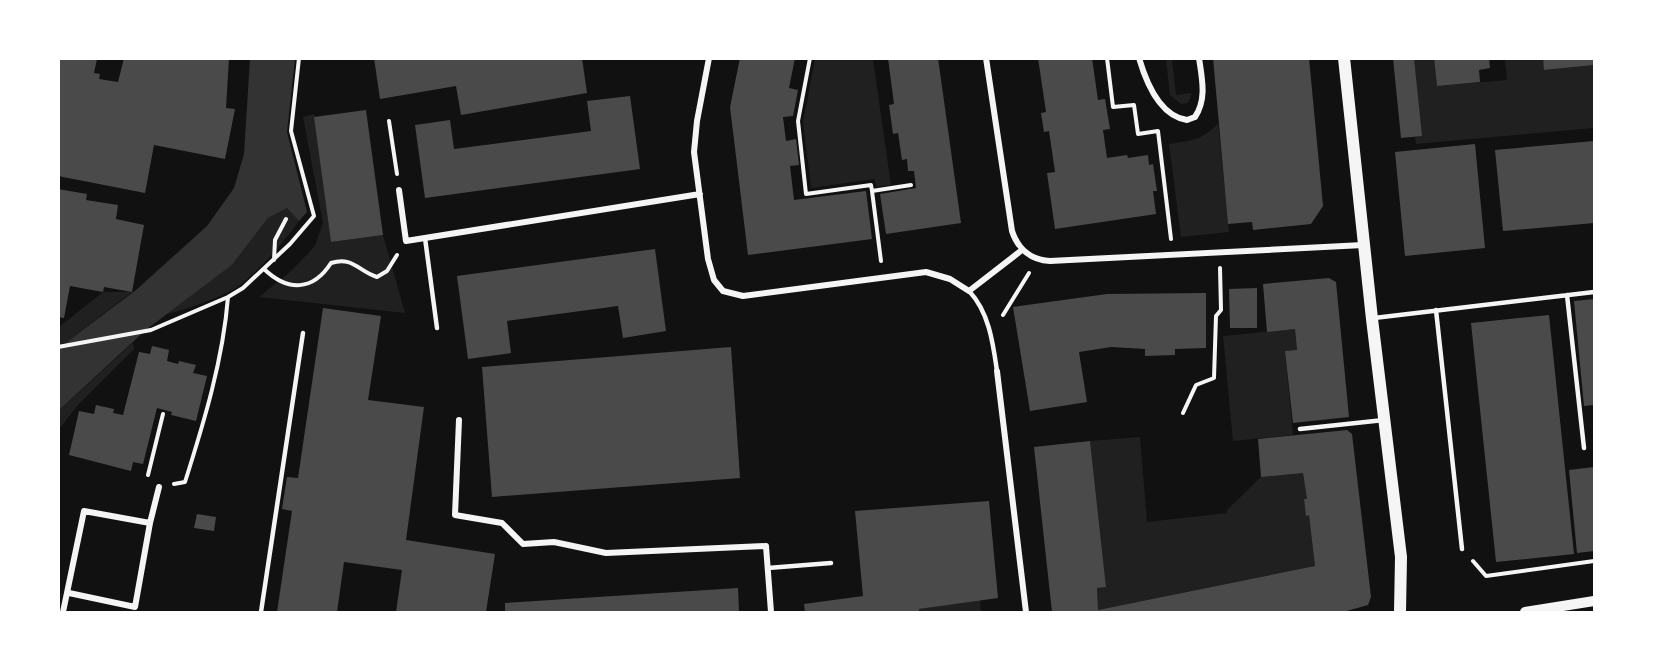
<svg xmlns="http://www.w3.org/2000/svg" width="1653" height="671" font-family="Roboto,sans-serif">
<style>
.green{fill:#202020}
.water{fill:#333}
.building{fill:#4a4a4a}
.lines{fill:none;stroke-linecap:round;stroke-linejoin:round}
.path{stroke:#f5f5f5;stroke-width:4}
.service{stroke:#f5f5f5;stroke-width:4.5}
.minor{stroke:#f5f5f5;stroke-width:6}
.tertiary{stroke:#f5f5f5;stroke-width:10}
.secondary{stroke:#f5f5f5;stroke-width:12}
</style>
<rect width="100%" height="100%" fill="#111"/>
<!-- green -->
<path class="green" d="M815,59H873L891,185L877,187L874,179L811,188L803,122Z
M1166,59H1172L1176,95L1192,93L1188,103L1181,104L1170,95Z
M1414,59H1434L1437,86L1507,80L1505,59H1543L1545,70L1594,65V128L1416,144L1415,137L1421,136Z
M314,114L331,242L383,235L405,313L259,297L290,272L315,246L323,223L303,117Z
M1218,123L1229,232L1181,237L1169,144C1192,140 1202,141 1218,123Z
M287,208L299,221C282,244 263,267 240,285C226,296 185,310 167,314L232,265L268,218Z
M103,292H132L59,348V327Z
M1295,329L1297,350L1285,351L1293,435L1233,441L1223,336Z
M133,343L134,349L78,405L59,429V410Z
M1140,437L1147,522L1227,513V510L1261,477L1303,473L1307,499H1304L1306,515H1309L1315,566L1098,610L1097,588L1106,587L1090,441Z
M980,600L981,612H919V609Z"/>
<!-- water -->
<path class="water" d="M250,59H295L287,132L307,212L299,221L287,208L268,218L232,265L147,329L59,410V348L136,290L207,226L234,188L244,154Z"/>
<!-- building -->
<path class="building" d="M58,58L97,59L94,73L100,74L99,79L118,82L124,58H229L226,108L235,109L225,159L154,145L145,193L58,176Z
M374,58H582L587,93L461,115L456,86L380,99Z
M740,58H795L789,88L798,90L793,116L783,117L786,141L796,139L799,165L790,166L794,200L866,191L872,239L748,255L730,107Z
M888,58H938L961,223L886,234L880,194L916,188L914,171H908L907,159L902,160L898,133L893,134L889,105L894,104Z
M1038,58H1092L1098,100L1105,99L1110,129L1103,130L1107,158L1127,155L1128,158L1148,155L1149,165L1153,164L1157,191H1153L1156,214L1055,229L1047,173L1055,172L1049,131L1044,132L1041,113L1046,112Z
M1213,58H1309L1323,206L1311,224L1253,230L1252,222L1228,224Z
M1393,58H1414L1422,136L1401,138Z
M1434,58H1489L1490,68L1479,70L1480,82L1437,86Z
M1543,58H1594V65L1544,70Z
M630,96L640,169L425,198L415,125L450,120L454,149L591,131L587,101Z
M366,110L383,235L331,242L314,117Z
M1594,141V223L1503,231L1495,150Z
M1475,144L1485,248L1405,256L1395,152Z
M58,189L87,194L86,200L118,205L116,219L144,225L132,292L104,287L103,292L70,286L64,318L58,317Z
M655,249L666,331L623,338L618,306L507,321L511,353L468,359L457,276Z
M1329,278L1336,282L1349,417L1293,423L1285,351L1297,350L1295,329L1267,332L1263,284Z
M1257,288V328H1230L1229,289Z
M1206,293V348L1175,349V355L1145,356V349L1111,347L1079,352L1087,402L1030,411L1013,307L1107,294Z
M1594,299V405L1584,406L1574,301Z
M323,308L381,316L368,400L424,407L406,540L495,554L486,612H396L402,570L344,562L337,612H277L292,511L282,509L287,477L298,478Z
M1549,315L1574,554L1496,562L1471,323Z
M152,346L169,350L167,361L178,364L179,361L196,365L193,373L207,376L196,421L171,415L172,412L157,408L143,464L133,462L131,471L69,455L79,411L94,414L96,405L114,409L113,413L123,415L139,352L150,354Z
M731,347L740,478L492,497L482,367Z
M1347,430L1352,434L1371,597L1368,605L1343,612H1052L1034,447L1090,441L1106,587L1097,588L1098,610L1315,566L1309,515L1306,516L1304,499H1307L1303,473L1261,477L1258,439Z
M1594,467V551L1577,553L1569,470Z
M989,501L998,598L919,609V612H805L804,604L863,596L855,511Z
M197,514L216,517L214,531L194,528Z
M738,588L739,612H505V603Z"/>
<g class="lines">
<!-- path -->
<path class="path" d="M810,58L798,121L806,194L871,185L872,191
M1107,58L1113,107L1134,105L1138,134L1158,131L1171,239
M389,121L397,174
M274,260L275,240L286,219
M881,261L872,191L911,185
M264,269C288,292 313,291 331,263C353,256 358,271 377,277L387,271L397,255
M1003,315L1029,273
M58,347L151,330L228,297L243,288L290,244L314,216L291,131L299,58
M1183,413L1196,385L1214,378L1216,316L1221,310L1220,268
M148,475L163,414
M174,484L185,482C204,422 223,360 228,297
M1473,561L1486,576L1594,561"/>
<!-- service -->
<path class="service" d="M425,238L437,328
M969,291C989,312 993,343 997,371
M1567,295L1584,448
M1436,310L1462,549
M1374,318L1594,292
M1300,429L1384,420
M768,568L831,563
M261,612L303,333"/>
<!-- minor -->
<path class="minor" d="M709,58L697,121L694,152L708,259L714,280L723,291L743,296L926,272L950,279L969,291L1022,250
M986,58L1012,231C1018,249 1031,260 1050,261L1363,245
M1139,58C1146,82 1160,116 1187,120L1195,117C1207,99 1202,79 1199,58
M399,190L406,241L700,194
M997,371L1026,612
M459,420L455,515L502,523L523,544L554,542L606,553L766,546L771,612
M69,593L135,607L150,523L159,487
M63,612L84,511L150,523"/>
<!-- tertiary -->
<path class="tertiary" d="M1525,612L1594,601"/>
<!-- secondary -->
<path class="secondary" d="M1344,58L1372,319L1401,557L1400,612"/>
</g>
<!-- border -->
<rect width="1653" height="671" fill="none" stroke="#ffffff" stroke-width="120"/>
</svg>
